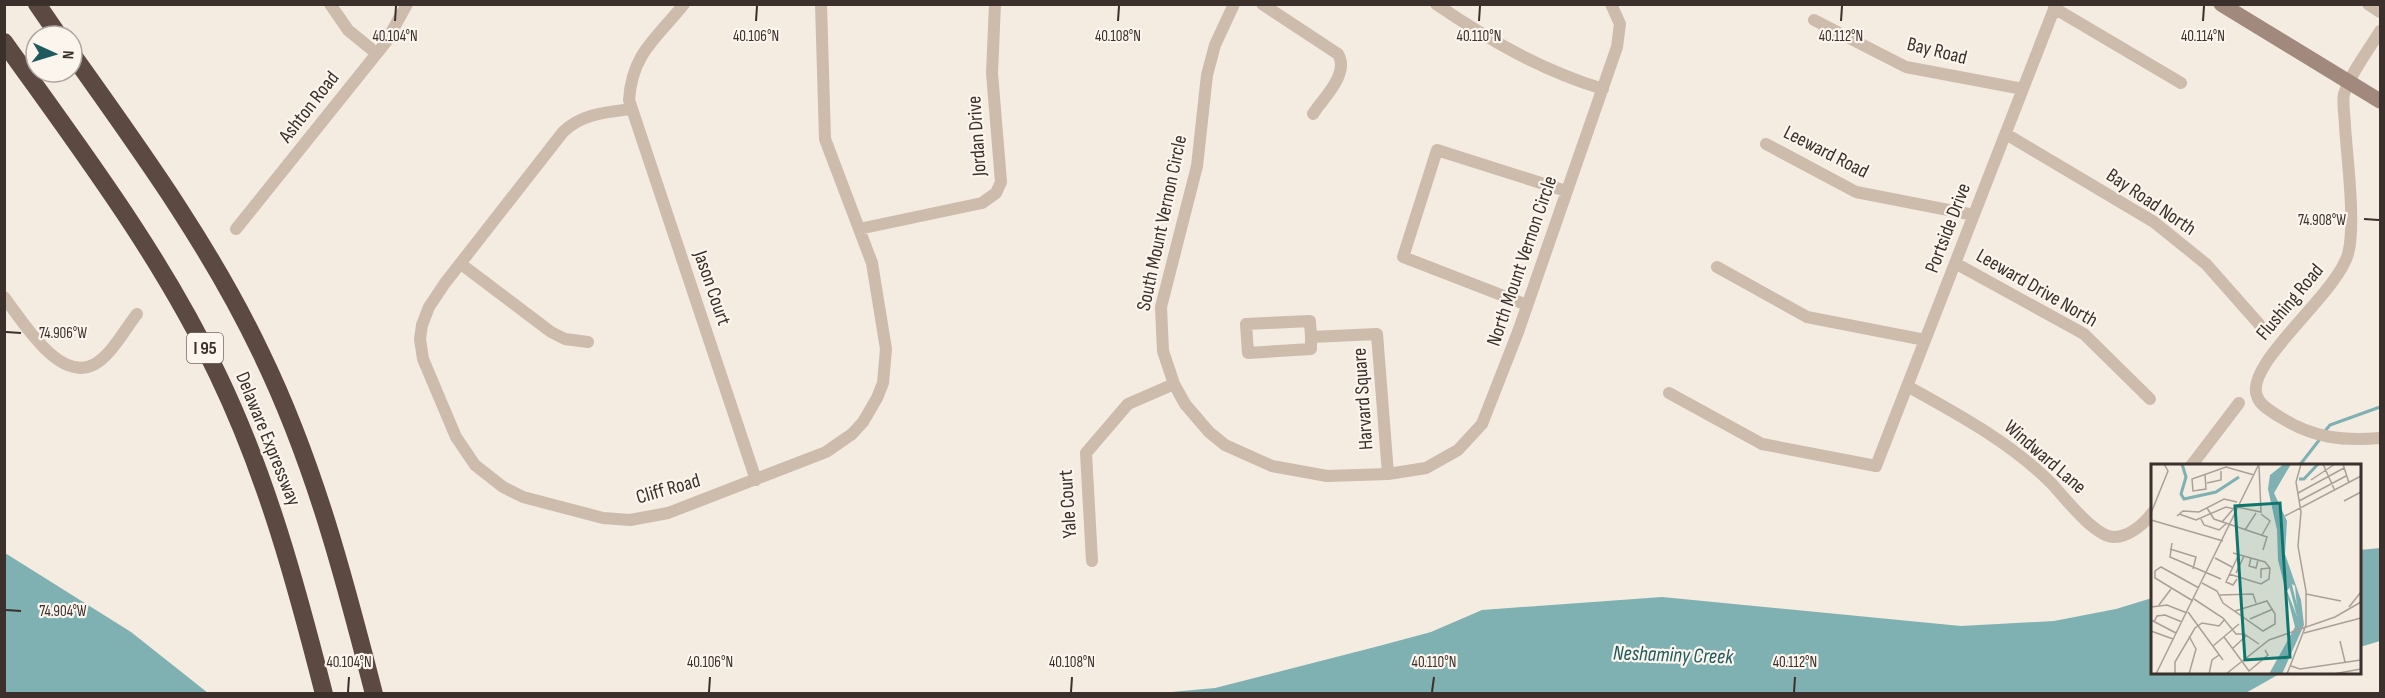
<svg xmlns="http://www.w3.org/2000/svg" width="2385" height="698" font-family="'Sofia Sans Condensed',sans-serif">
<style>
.water{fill:#7fb0b2}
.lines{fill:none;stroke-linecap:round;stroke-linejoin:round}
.stream{stroke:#7fb0b2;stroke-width:3}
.street{stroke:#cdbbac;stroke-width:12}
.secondary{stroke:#a18a7d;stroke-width:15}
.highway{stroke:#5c4a42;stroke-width:18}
.ticks{fill:none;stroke:#3b302b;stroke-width:2}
.labels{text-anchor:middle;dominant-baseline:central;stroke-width:4.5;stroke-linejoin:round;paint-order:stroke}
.shield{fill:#fbf5ee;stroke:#756b66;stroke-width:1.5}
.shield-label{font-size:18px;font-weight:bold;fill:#3b302b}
.street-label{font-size:20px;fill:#3b302b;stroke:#fbf5ee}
.water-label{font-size:21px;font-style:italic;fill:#1f5a5e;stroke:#fbf5ee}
.inset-river{fill:none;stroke:#7fb0b2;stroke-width:3}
.inset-road{fill:none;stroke:#aaa098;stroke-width:1.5}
.view{fill:#0f766e;fill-opacity:0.15;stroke:#0f766e;stroke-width:3}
.inset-edge{fill:none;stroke:#3b302b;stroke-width:3}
.ticks-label{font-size:15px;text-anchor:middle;fill:#3b302b;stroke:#fbf5ee;stroke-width:4.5;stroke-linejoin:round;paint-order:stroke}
</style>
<rect width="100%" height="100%" fill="#f4ebe1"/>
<!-- water -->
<path class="water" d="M2380,548V641L2360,647V550Z
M5,553L131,632L208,693H5Z
M1662,597L1961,626L2054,621L2116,609L2152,598V672L2281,673L2244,694L1160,693L1215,688L1379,646L1431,632L1482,610Z"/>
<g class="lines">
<!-- stream -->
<path class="stream" d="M2325,431L2330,425L2380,407
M2299,466L2320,439"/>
<!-- street -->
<path class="street" d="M330,4L348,30L376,53
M684,4C657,38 632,53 629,100L756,480
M1234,4L1215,45L1207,75L1197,166L1161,307L1163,351L1174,384L1185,404L1209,432L1225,445L1272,466L1327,476L1388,474L1426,468L1458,450L1482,424L1518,332L1617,47L1620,24L1611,4
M1262,4L1338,54C1350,74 1323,98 1313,114
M1436,4C1489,40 1541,70 1603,89
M2368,4L2380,12
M2054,8L2181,83
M1814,20L1906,67L2023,89
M2380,31C2369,50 2351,72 2344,94C2342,103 2345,117 2345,126C2347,158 2356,225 2348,254C2337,294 2244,364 2257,396C2260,406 2272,412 2280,417C2313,438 2342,441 2380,438
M631,109C607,112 581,114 563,132L445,283L429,307L422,325L420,339L423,359L456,437L475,465L503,487L523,497L603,518L630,520L668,513L826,452L852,434L863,422L877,398L883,383L886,349L872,263L825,139L821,4
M2006,134L2154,222L2206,264L2259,324
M1766,144L1856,192L1974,215
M236,229L386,42L407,4
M859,229L982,203L996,193L1001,182L992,73L995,4
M1955,263L2084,334L2150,399
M461,264L551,332L565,339L588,342
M1717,267L1807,317L1925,340
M4,297C22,320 59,384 95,364C112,354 125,329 137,314
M1527,305L1403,257L1437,150L1566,191
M1311,337V349L1248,353L1246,324L1310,321L1311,337L1377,334L1388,474
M1907,386C1959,415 2010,442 2052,484C2065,498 2095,537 2114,537C2129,537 2144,524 2152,513
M1669,393L1762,444L1876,466L2056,4
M2191,466L2239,403
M1092,561L1086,453L1128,404L1174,384"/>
<!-- secondary -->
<path class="secondary" d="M2221,4L2380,101"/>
<!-- highway -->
<path class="highway" d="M37,4L59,36
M4,42C81,150 161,255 218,375C267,477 296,584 324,694
M72,54C141,151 210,246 261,353C314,462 344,577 374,694"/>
</g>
<!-- ticks -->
<path class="ticks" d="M395,21L396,6M756,21L757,6M1118,21L1119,6M1479,21L1480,6M1841,21L1842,6M2203,21L2204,6M2364,219L2379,220M6,332L21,333M6,610L21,611M348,692L349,677M709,692L710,677M1071,692L1072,677M1432,692L1434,677M1794,692L1795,677"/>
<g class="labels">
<!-- shield labels -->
<rect class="shield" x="187" y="333" width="36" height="30" rx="4.5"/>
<g class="shield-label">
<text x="205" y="348">I 95</text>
</g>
<!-- street labels -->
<g class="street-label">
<text transform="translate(1937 51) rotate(14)">Bay Road</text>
<text transform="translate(309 107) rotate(-52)">Ashton Road</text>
<text transform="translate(977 136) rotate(-94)">Jordan Drive</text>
<text transform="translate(1826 152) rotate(27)">Leeward Road</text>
<text transform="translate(2151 202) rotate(34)">Bay Road North</text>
<text transform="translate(1162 223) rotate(-78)">South Mount Vernon Circle</text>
<text transform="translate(1948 228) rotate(-69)">Portside Drive</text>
<text transform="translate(1522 261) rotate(-71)">North Mount Vernon Circle</text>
<text transform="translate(712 288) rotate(71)">Jason Court</text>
<text transform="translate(2037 288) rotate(30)">Leeward Drive North</text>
<text transform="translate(2290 302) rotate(-50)">Flushing Road</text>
<text transform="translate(1363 399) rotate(-94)">Harvard Square</text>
<text transform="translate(268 439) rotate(68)">Delaware Expressway</text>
<text transform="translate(2045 457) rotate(41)">Windward Lane</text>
<text transform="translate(668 489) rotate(-16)">Cliff Road</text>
<text transform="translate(1068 504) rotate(-94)">Yale Court</text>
</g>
<!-- water labels -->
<g class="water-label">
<text transform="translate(1673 655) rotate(2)">Neshaminy Creek</text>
</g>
</g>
<!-- overview -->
<g transform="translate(2151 464)">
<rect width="210" height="210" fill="#f4ebe1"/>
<path d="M133,0H140L123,29L136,57L134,90L150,136L153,161L131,210H118L144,163L127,96L126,66L117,25L119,11ZM141,120L144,122L147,155L136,127Z" fill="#7fb0b2" fill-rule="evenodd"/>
<path class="inset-river" d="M31,0L35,13L30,30L33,35L65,28L88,13M148,15H153L167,0M139,119L148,155"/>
<path class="inset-road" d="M172,0L184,27M192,0L198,19M54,11L55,25L42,27L41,15L75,3L103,11M160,16L184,0M56,19L70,16V7M147,29L193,4M148,37L195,12M193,37L210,28M86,43L110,48L108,2M56,44L63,55L116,73L112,86M0,49L17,7L13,0M28,50L45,56L75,43L83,45M110,50L119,57L111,71M26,52L32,47L48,48L73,35L86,38M134,52L210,12M50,55L53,61L68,66L76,59M0,56L72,77M71,58L84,43M94,66L105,49M21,79L19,93L70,115M19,85L45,93L42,105M82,89L114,98L119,104M64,94L81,103M100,94L98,102L105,104L107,96M85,109L93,92M78,110L110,120L118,115L119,104M110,110V114V105L119,104M86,115L82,121L75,118L87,92M51,119L66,127L72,139L112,167L124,160V150L116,137L84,147M155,130L190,137M69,131L102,130L105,139M43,135L72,154L85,170H93L108,180M42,137L4,114V107L10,103L48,124M8,141L20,125M0,143L16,141L36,149M198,143L210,128M37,148L72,196M99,155L122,145M0,156L25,169M3,158L6,152L14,151L31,158M0,167L22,175M153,169L210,154M38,172L45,185L38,210M73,173L98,207L117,191L114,186M189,177L194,198M62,182L88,160M81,185L96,171M140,202L149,205L210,196M5,210L108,0M24,210V198L44,164L51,159L68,162L74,155M58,210L61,196L68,191M75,210L118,176L184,153L210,138M136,210L155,161V127L147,82L150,48L145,18L150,0M182,210L210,205"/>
<path class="view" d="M129,39L139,193L94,196L84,42Z"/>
<rect width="210" height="210" class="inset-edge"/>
</g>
<g class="ticks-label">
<text x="395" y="41">40.104°N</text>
<text x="756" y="41">40.106°N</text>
<text x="1118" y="41">40.108°N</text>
<text x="1479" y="41">40.110°N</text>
<text x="1841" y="41">40.112°N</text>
<text x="2203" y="41">40.114°N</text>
<text x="2322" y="225">74.908°W</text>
<text x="63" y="338">74.906°W</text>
<text x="63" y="616">74.904°W</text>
<text x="349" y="667">40.104°N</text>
<text x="710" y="667">40.106°N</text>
<text x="1072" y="667">40.108°N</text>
<text x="1434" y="667">40.110°N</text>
<text x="1795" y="667">40.112°N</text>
</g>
<!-- border -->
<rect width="2385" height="698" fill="none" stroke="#3b302b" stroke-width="12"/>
<!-- north arrow -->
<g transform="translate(54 54) rotate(94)"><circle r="28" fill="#fbf5ee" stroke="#aea6a0" stroke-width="1.5"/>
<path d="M0-4.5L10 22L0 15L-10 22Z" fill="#1f5a5e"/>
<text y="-9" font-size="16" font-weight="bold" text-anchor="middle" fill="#3b302b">N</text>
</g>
</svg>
